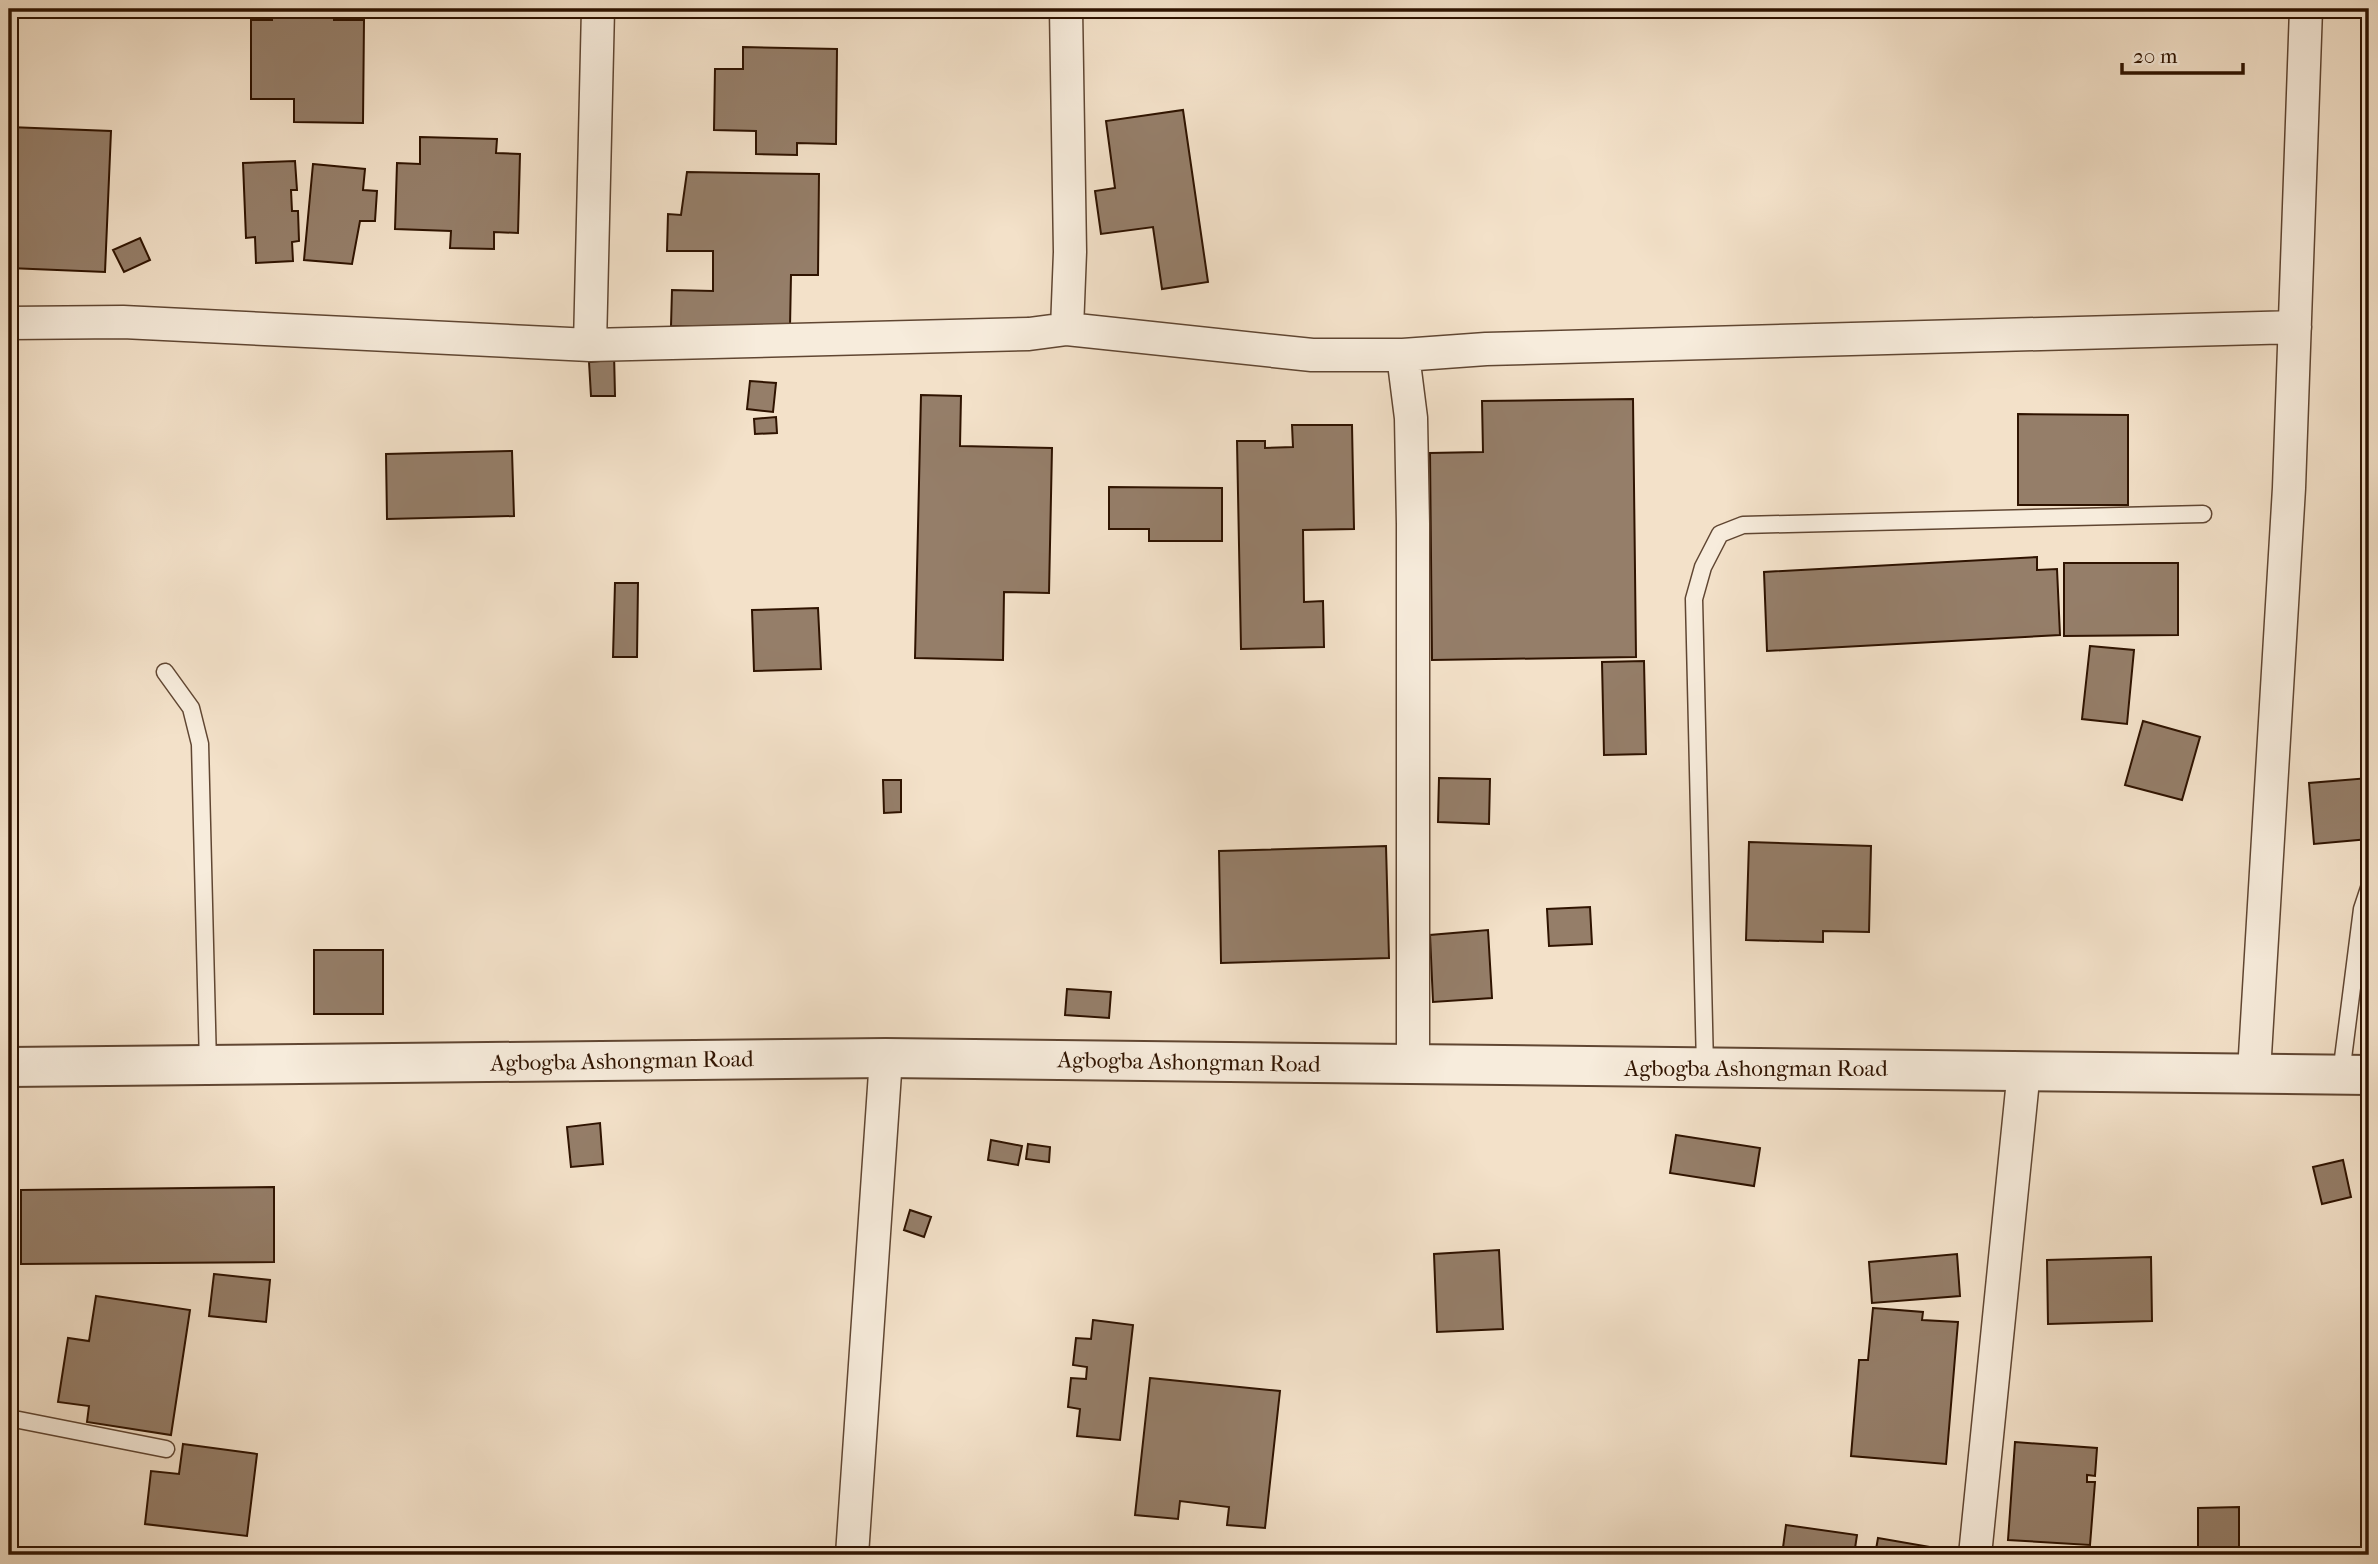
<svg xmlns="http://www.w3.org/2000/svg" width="2378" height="1564" font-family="'IM FELL French Canon',serif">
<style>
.building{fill:#957e69;stroke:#2f1300;stroke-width:2}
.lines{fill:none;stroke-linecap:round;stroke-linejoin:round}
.service-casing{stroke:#604632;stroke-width:19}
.minor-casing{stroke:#604632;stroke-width:35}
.tertiary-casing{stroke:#604632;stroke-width:42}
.service{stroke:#f7ecdc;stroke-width:16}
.minor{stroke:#f7ecdc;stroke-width:32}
.tertiary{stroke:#f7ecdc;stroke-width:38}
.labels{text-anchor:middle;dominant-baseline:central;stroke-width:6;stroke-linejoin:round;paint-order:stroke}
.street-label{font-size:23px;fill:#2f1300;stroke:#f7ecdc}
</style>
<rect width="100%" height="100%" fill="#f3e1c9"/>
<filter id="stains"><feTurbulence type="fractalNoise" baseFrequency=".00286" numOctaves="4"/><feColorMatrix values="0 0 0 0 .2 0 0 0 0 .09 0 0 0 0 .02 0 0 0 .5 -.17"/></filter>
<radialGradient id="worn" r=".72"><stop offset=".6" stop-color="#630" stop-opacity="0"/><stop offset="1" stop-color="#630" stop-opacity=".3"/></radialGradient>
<!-- building -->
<path class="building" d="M272,9H334V20H364L363,123L294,122V99H251V20H272Z
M742,9H834L742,12Z
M743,47L837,49L836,144L797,143V155L756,154V131L714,130L715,69H743Z
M1183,110L1208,282L1162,289L1153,227L1101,234L1095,191L1115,188L1106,121Z
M9,127L111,131L105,272L9,268Z
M420,137L497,139L496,153L520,154L518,233L494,232V249L450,248L451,231L395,229L397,163L420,164Z
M295,161L297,190H291L292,211H298L299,241L292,242L293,261L256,263L255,237L246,238L243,163Z
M313,164L365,169L363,190L377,191L375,221H360L352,264L304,260Z
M687,172L819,174L818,275H791L790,327L671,326L672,290L713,291V251H667L668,214L681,215Z
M140,238L150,260L124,272L113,250Z
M598,353H614L615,396H591L589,362L599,361Z
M750,381L776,383L773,412L747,409Z
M921,395L961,396L960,446L1052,448L1049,593L1004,592L1003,660L915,658Z
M1633,399L1636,657L1432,660L1430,453L1483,452L1482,401Z
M2018,414L2128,415V505H2018Z
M776,417L777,433L755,434L754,419Z
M1292,425H1352L1354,529L1303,530L1304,602L1323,601L1324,647L1241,649L1237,441H1265V448L1293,447Z
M512,451L514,516L387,519L386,454Z
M1109,487L1222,488V541H1149V529H1109Z
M2037,557V570L2057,569L2060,635L1767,651L1764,572Z
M2064,563H2178V635L2064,636Z
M615,583H638L637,657H613Z
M818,608L821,669L754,671L752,610Z
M2090,646L2134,650L2127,724L2082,719Z
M1644,661L1646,754L1604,755L1602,662Z
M2143,721L2200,737L2182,800L2125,785Z
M1439,778L1490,779L1489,824L1438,822Z
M2369,778V839L2314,844L2309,783Z
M883,780H901V812L884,813Z
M1749,842L1871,846L1869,932L1823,931V942L1746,940Z
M1386,846L1389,958L1221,963L1219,851Z
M1590,907L1592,944L1549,946L1547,909Z
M1488,930L1492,998L1433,1002L1430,935Z
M314,950H383V1014H314Z
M1067,989L1111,992L1109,1018L1065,1015Z
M600,1123L603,1164L571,1167L567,1127Z
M1676,1135L1760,1148L1754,1186L1670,1173Z
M991,1140L1022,1146L1018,1165L988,1160Z
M1028,1144L1050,1147L1049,1162L1026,1159Z
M2343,1160L2351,1197L2322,1204L2313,1167Z
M274,1187V1262L21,1264V1190Z
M910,1210L931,1217L924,1237L904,1230Z
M1499,1250L1503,1329L1437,1332L1434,1254Z
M1957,1254L1960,1296L1872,1303L1869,1262Z
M2151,1257L2152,1321L2048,1324L2047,1260Z
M214,1274L270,1280L266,1322L209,1316Z
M96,1296L190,1310L171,1435L87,1422L89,1406L58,1402L68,1338L89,1341Z
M1873,1308L1923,1312L1922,1320L1958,1322L1946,1464L1851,1456L1859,1360H1868Z
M1093,1320L1133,1325L1120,1440L1077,1436L1080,1409L1068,1407L1071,1378L1086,1379L1087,1367L1073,1365L1076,1338L1091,1339Z
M1150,1378L1280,1391L1265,1528L1227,1525L1229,1507L1180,1501L1178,1519L1135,1515Z
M2015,1442L2097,1448L2095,1476L2087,1475V1482H2095L2090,1545L2008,1540Z
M183,1444L257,1454L247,1536L145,1524L151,1471L179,1474Z
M2239,1507V1555H2198V1508Z
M1786,1525L1857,1535L1854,1555H1782Z
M1878,1538L1936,1548L1935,1555H1875Z"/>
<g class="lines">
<!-- service casing -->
<g class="service-casing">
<path id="service" d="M165,672L191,708L200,744L208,1065
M1705,1067L1694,599L1703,567L1720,534L1743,525L2203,514
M2341,1074L2362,909L2369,888
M9,1418L166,1449"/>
</g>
<!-- minor casing -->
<g class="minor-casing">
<path id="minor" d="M9,323L123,322L590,345L1029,334L1067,329L1070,252L1066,9
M1067,329L1312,355H1403L1411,418L1413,524V1066
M590,345L598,9
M1403,355L1486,349L2295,327
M2254,1072L2289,488L2306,9
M852,1555L886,1058
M1975,1555L2024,1070"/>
</g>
<!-- tertiary casing -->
<g class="tertiary-casing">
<path id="tertiary" d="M9,1067L886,1058L2369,1075"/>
</g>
<!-- service -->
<use href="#service" class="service"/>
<!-- minor -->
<use href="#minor" class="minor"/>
<!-- tertiary -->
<use href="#tertiary" class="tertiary"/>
</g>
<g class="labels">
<!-- street labels -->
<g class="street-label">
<text transform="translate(622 1061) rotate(-1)">Agbogba Ashongman Road</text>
<text transform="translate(1189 1062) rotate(1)">Agbogba Ashongman Road</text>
<text x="1756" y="1068">Agbogba Ashongman Road</text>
</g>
</g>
<!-- margin -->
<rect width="2378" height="1564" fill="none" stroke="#f3e1c9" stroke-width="35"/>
<rect x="10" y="10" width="2357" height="1543" fill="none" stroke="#2f1300" stroke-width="3.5"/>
<rect x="18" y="18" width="2343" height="1529" fill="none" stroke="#2f1300" stroke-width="2"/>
<!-- scale -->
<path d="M2122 63v10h121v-10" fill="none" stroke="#2f1300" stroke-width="3.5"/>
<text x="2133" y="63" font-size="21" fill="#2f1300" stroke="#f7ecdc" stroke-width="5" paint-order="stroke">20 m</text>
<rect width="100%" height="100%" filter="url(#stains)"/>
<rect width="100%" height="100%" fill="url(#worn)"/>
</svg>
